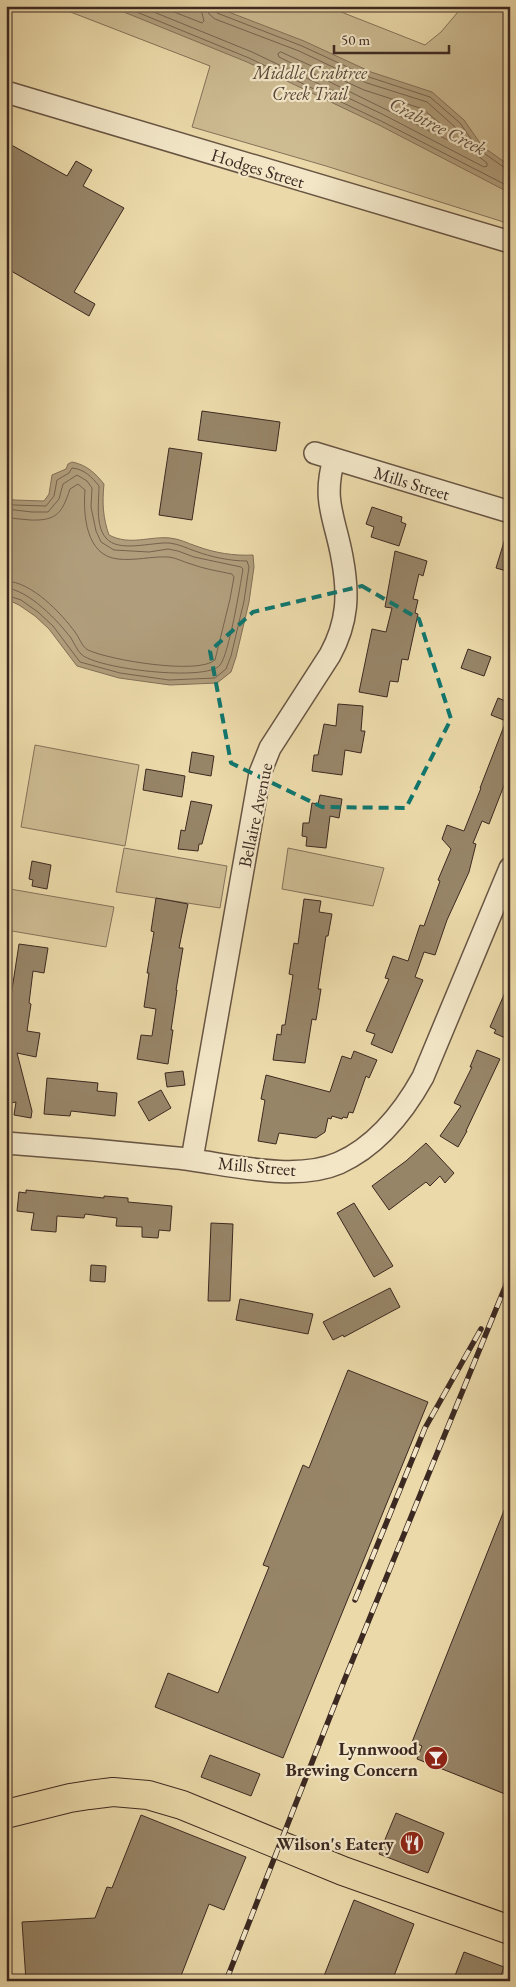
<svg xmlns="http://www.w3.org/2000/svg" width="516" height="1987" font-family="'EB Garamond',serif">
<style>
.green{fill:#cdbb92;stroke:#84725a}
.water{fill:#b09d7b;stroke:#826f57}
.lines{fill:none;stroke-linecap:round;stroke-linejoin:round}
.shore{stroke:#76634e;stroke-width:1}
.building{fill:#978568;stroke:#3c2921}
.minor-casing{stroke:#685543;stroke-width:24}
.major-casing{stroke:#3c2921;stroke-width:30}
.minor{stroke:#f2e6c7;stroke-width:21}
.major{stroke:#ebd9a9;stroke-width:28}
.rail-casing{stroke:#3c2921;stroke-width:5.5}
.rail{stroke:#f2e6c7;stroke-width:4;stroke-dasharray:11;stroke-linecap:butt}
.marked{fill:none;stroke:#0f766e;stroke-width:4;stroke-dasharray:10 6;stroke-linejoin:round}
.labels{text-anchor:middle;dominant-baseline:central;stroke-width:4.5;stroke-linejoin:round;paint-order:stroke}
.park-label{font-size:18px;font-style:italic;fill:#594638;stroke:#f2e6c7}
.street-label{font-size:18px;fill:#3c2921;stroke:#f2e6c7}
.poi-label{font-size:18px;font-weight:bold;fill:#3c2921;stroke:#f2e6c7;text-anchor:end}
.water-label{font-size:19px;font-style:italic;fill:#5f4c3c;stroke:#f2e6c7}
</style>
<rect width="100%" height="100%" fill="#ebd9a9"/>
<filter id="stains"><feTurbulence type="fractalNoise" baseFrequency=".004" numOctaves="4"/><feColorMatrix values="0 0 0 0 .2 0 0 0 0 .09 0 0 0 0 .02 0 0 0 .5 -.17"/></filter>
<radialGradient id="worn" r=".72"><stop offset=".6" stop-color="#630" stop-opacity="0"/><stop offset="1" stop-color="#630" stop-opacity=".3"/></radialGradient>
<!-- green -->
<path class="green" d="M55,6H326L425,45L441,32L463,6H510V224L326,166L192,127L210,66Z
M35,745L139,765L125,846L21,827Z
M124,848L227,866L220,908L116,892Z
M288,848L384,868L373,906L282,889Z
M10,889L114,907L106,947L6,930V908Z"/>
<!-- water -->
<path class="water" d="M109,6H213L304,41L371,72L432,92L464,120L482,146L510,166V193L379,125L247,62Z
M72,462C87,465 95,473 104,484C102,503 103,518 109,535C130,546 149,536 170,538C180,539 187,543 196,546C215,553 234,556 253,555L254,567L249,602L236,657L231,672L217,683L170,685L119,678L77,666L49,629L35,616L19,605L6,599V497L14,500L44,501L49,494L52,475L66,469L68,464Z"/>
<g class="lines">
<!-- shore -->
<path class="shore" d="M122,6L249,58L381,121L510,187
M139,6L252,52L384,115L484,167L487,166V163L473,152L455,127L427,102L367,83L299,51L215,19L209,14L207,6
M159,6L202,23L204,21L200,6
M214,6L217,13L302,46L369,77L430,97L460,123L478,149L505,168L510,169
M281,52L364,90L423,109L450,132L454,140L450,141L279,57L278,54Z
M6,503L14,505L46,506L54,496L57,480L69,473L72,468C84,469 92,477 99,486C99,500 95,526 106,538C118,553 152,542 169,543C179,544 186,548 195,551C211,557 230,561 247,561L249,567L244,601L231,656L226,669L215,678L169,680L120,673L80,662L53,626L38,612L21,600L6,595
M6,509L32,512H48L59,499L63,484L77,475L87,481L92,488L91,507L96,531L101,542L114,550L149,552L168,549L178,551L194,557L241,567L243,569C240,587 229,654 220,665C207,682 96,669 81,654C77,650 74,643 71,638C58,621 29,590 6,588
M6,517C14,519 22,519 30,520C57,521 62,513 70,489L78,484L85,490C83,515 86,556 118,559C135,561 152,556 169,557C177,558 183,562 191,564C204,569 218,571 232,574L234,577L230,599L215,660C198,675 109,660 88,650C82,647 79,637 75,632C61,613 32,582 6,581"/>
</g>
<!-- building -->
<path class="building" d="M6,142L67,176L76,161L92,170L83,186L124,208L74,292L95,304L89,316L6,268Z
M202,411L280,422L276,451L198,440Z
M169,448L202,453L192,520L159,515Z
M372,507L402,517L401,522L406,524L399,546L371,537L374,527L366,524Z
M507,532H510V572L496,568Z
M395,551L427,561L423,576L419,574L413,599L418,600L415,613L418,614L408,660L402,659L398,682L390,681L387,697L359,692L372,629L386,632L392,608L385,607Z
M468,649L491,657L484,676L461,668Z
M498,698L510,703V770L489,824L482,821L473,843L476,844L469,872L447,920L435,955L424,952L415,977L423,980L392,1053L371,1044L375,1034L366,1031L389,979L385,978L393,956L408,961L420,925L424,926L440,881L438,880L451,849L442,839L447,825L464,831L481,788H480L506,721L491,715Z
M338,704L363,706L361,731H365L361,753L345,750L342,775L312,771L314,755H318L324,724L336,726Z
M192,752L214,756L211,776L189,772Z
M146,769L185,776L182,797L143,790Z
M320,795L342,799L339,818L330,816L326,848L306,846L307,837L302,836L303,823H309L312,803L318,804Z
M191,801L212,805L202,844H199L198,851L178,849L181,830L185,831Z
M32,861L51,865L47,889L32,886L33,880L29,879Z
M156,898L188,904L179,948H183L176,990H177L171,1030H173L168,1064L137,1059L141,1035L152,1036L156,1009L144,1007L149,973H147L154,932L151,931Z
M304,899L321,901L319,912L332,914L328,936H326L318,989H321L316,1020L312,1019L305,1063L273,1060L277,1034L281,1035L282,1025H285L293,975L289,974L294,943L298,944Z
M19,944L48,948L44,973L33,971L29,1003L31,1004L27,1031L40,1033L36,1057L17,1053L32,1111L31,1118L14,1115L16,1102L6,1104V1028H9V1009Z
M510,981V1040L494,1033L496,1030L490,1027Z
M477,1050L500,1059L466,1131H467L458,1147L440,1136L461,1106L454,1103L472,1067H470Z
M354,1051L377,1060L369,1078L366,1076L353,1113L349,1112L347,1118L343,1117L342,1119L332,1116L331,1119L328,1118L325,1132L316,1138L279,1133L276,1144L258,1141L265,1100L261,1099L266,1075L330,1092L342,1056L351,1059Z
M183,1071L185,1085L167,1087L165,1073Z
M47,1078L98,1083L97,1091L117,1093L115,1116L71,1111L70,1116L44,1114Z
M161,1090L171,1108L149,1121L138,1102Z
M426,1143L454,1173L445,1183L440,1176L430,1186L426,1182L389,1210L372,1186L406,1161Z
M26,1190L104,1198V1196L128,1198V1202L172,1206L170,1231L159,1230L158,1238L142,1237V1227L116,1226L117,1218L85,1214L84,1218L57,1216L56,1232L31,1230L34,1213L17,1211L19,1192L26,1193Z
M354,1203L393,1266L374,1277L337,1213Z
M211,1223L233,1224L230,1301H208Z
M91,1265L106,1266L105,1282L90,1281Z
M390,1288L400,1307L344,1337L343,1335L333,1340L323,1322Z
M240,1299L313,1314L308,1334L236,1320Z
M348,1370L428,1402L283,1758L155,1707L168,1673L218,1693L269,1567L263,1565L303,1465L309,1468Z
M509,1498H510V1796L417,1759L422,1746L412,1742Z
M210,1755L260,1774L251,1796L201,1777Z
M396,1813L444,1833L428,1873L379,1854Z
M141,1815L246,1857L224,1910L209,1904L179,1981H102L101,1978L26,1981L22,1922L95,1918L107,1887L112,1888Z
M354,1900L414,1924L392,1981H322Z
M464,1952L504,1967L499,1981H453Z"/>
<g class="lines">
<!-- minor casing -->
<g class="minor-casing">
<path id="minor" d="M6,92L510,242
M315,453L510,512
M6,1143C63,1147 120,1152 177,1158C225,1163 293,1183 339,1163C377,1146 403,1113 423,1077L510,868
M192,1159L260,773L270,748L330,655C348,622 349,594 342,557C335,518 322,501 334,459"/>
</g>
<!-- major casing -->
<g class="major-casing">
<path id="major" d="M6,1814L70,1798L89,1795L113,1792L148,1795L182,1805L343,1871L510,1930"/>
</g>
<!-- minor -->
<use href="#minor" class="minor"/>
<!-- major -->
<use href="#major" class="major"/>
<!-- rail casing -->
<g class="rail-casing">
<path id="rail" d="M355,1600L425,1428L481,1329
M226,1981L344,1681L510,1275"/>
</g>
<!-- rail -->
<use href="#rail" class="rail"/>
</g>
<!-- marked area -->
<path class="marked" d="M362,586L419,619L451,719L406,808L322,807L231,763L210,651L253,612Z"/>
<!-- icons -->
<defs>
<g id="bar-disc" transform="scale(1.25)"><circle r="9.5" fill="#8f2418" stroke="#f2e6c7"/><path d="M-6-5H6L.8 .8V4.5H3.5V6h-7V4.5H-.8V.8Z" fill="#fff"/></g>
<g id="restaurant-disc" transform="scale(1.25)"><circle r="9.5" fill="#8f2418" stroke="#f2e6c7"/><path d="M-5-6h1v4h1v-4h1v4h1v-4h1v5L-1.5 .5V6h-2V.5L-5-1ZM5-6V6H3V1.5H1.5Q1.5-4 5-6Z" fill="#fff"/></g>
</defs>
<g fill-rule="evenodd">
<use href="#bar-disc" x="436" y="1758"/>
<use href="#restaurant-disc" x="412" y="1843"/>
</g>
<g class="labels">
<!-- park labels -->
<g class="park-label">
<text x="310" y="72">Middle Crabtree<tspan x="310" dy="21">Creek Trail</tspan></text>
</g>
<!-- street labels -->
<g class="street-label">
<text transform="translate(258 168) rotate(17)">Hodges Street</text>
<text transform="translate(412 483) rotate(17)">Mills Street</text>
<text transform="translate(255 815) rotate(-78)">Bellaire Avenue</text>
<text transform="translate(257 1166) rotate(5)">Mills Street</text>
</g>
<!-- poi labels -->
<g class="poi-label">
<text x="418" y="1748">Lynnwood<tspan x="418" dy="21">Brewing Concern</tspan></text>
<text x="394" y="1843">Wilson's Eatery</text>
</g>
<!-- water labels -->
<g class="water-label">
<text transform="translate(438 126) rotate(27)">Crabtree Creek</text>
</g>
</g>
<!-- margin -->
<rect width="516" height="1987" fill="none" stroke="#ebd9a9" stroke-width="25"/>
<rect x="8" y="8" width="501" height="1972" fill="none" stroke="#3c2921" stroke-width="2.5"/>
<rect x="12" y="12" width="491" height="1962" fill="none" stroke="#3c2921"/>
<!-- scale -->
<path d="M334 45v8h115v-8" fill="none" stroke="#3c2921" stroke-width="2.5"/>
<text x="341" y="45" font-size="15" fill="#3c2921" stroke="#f2e6c7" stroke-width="4" paint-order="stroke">50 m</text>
<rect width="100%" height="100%" filter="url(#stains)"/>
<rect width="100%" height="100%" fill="url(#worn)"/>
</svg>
